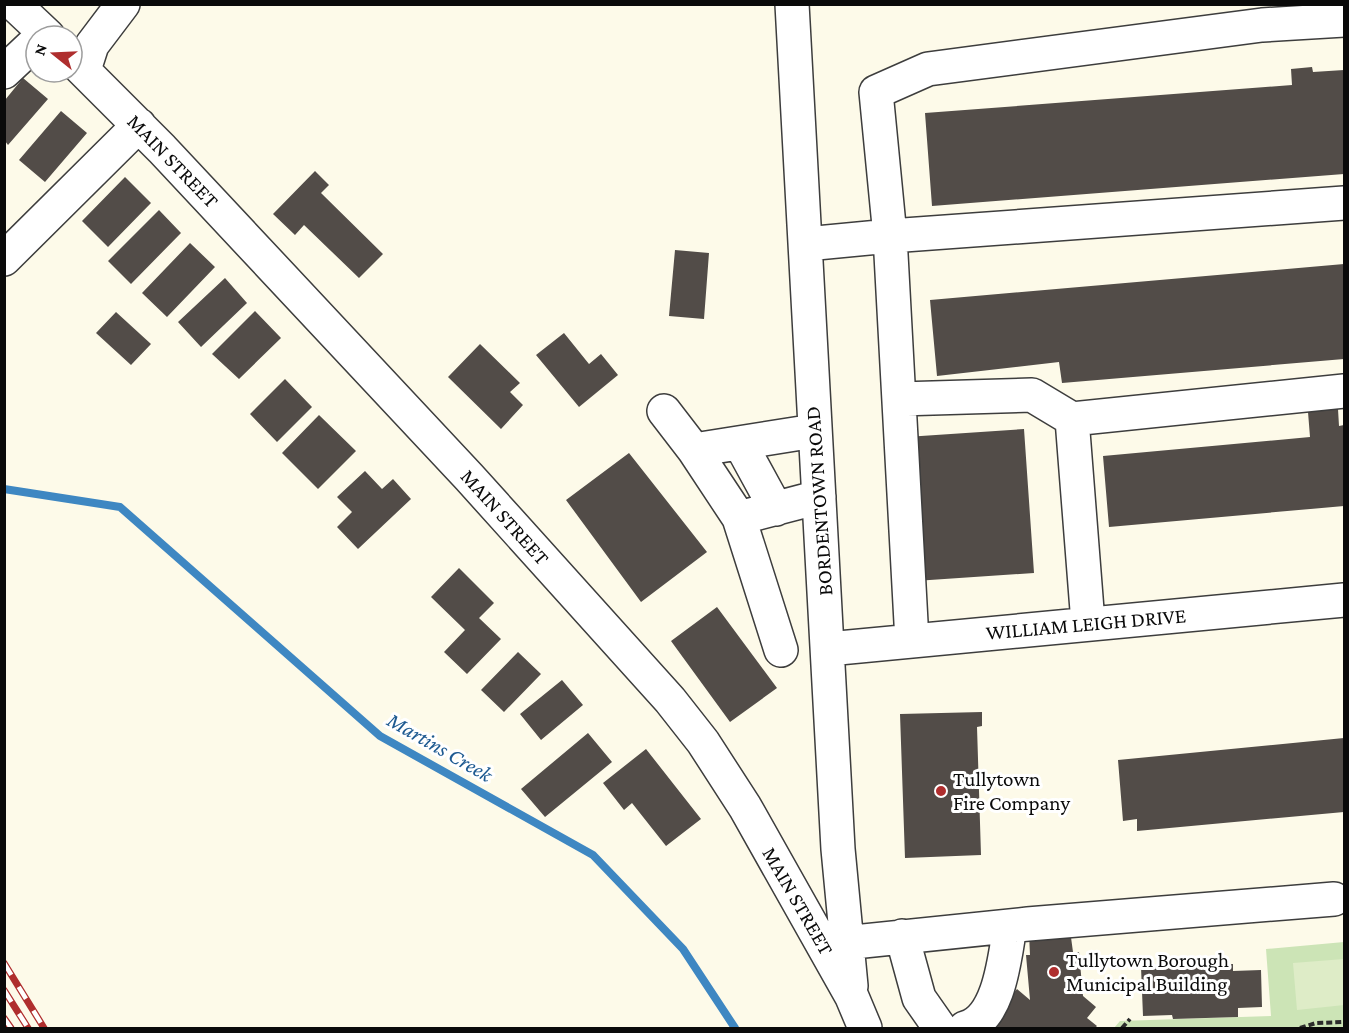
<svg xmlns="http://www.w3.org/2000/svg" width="1349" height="1033" font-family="'Crimson Pro',serif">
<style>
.green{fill:#cce4b6}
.pitch{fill:#deecc7}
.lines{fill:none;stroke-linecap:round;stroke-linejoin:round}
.stream{stroke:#3e87c2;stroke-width:8}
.building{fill:#524c48}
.minor-casing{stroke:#3d3d3d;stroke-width:36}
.path{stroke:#2c2c2c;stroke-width:4;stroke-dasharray:6 3;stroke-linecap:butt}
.minor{stroke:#fff;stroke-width:33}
.rail-casing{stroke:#af2e2e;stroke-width:7}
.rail{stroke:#fff;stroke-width:4.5;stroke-dasharray:14;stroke-linecap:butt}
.poi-dot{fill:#af2e2e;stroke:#fff;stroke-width:2}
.labels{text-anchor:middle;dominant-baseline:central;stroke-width:6;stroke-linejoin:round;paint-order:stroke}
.street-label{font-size:21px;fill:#0a0a0a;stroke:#fff}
.poi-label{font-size:21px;fill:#0a0a0a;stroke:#fff;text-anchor:start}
.water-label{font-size:22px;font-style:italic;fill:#1e5a91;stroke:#fff}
</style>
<rect width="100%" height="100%" fill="#fdfae9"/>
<!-- green -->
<path class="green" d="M1344,942V1028H1114L1120,1021L1271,1016L1266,949Z"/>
<!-- pitch -->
<path class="pitch" d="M1344,959V1005L1297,1010L1293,963Z"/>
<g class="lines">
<!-- stream -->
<path class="stream" d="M4,489L120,507L380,736L593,855L683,949L735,1028"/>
</g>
<!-- building -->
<path class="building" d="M1312,67L1313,72L1344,70V174L932,206L925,113L1292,85L1291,69Z
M23,78L48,99L8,145L5,141V100Z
M61,111L87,133L45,182L19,160Z
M315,171L329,185L321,193L383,254L359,278L304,225L295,235L273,214Z
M125,177L151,203L108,247L82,221Z
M159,210L181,233L131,284L108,261Z
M190,243L215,267L167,317L142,293Z
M675,250L709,253L704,319L669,316Z
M1344,264V359L1062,383L1059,362L937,376L930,300Z
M225,278L247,303L201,347L178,322Z
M255,311L281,338L239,379L212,354Z
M116,312L151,344L131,365L96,333Z
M564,333L589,364L601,354L618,375L579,407L536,355Z
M480,344L520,383L510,392L523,405L501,429L448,377Z
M285,379L312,407L277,442L250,414Z
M1338,409L1339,426L1344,425V506L1109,527L1103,456L1310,437L1308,412Z
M319,415L356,451L318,489L282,453Z
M1024,429L1034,573L915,581L906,437Z
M629,453L707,552L641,602L566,500Z
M365,471L382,489L393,479L411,499L358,549L337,527L352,512L337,497Z
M459,568L494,603L479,618L501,639L467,674L444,652L465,630L431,597Z
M717,607L777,688L730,722L671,641Z
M518,652L541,674L504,712L481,690Z
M562,680L583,705L541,740L520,714Z
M982,712V726L977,727L981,855L905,858L900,714Z
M588,733L612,762L545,817L521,789Z
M1344,738V812L1137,831V819L1123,821L1118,760Z
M646,749L701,819L666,846L632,803L624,810L603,783Z
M1070,930L1073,952H1079L1083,996L1096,1007L1087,1018L1097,1026L1095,1028H984L1017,989L1030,1000L1026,955H1030L1029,934Z
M1233,964V971L1261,970L1262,1007L1238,1008V1017L1173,1019L1172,1015L1143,1016L1141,967Z"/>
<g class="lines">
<!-- minor casing -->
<g class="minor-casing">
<path id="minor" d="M14,4L48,36
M792,4L838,849L851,986
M72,59L162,149L469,477L670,700L703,742L745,807L852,997L865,1028
M84,70L92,45L123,4
M4,72L36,42
M806,244L890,236L876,92L928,69L1262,25L1344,20
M4,259L139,125
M899,399L1032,395L1072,419L1344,391
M664,411L694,450
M1072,419L1088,623
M740,443L776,509
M739,518L819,497
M912,641L890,236L1344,203
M828,649L1344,600
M781,650L739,518L694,450L814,431
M902,936L919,998L940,1028
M825,945L1028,924L1334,899
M965,1028C1000,1019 1005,955 1010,926"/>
</g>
<!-- path -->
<path class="path" d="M1122,1028L1130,1019
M1300,1028L1316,1023L1344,1022"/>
<!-- minor -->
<use href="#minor" class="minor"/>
<!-- rail casing -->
<g class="rail-casing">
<path id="rail" d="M4,963L44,1028
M4,990L28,1028
M4,1018L11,1028"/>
</g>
<!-- rail -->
<use href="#rail" class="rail"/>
</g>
<!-- markers -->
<g class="poi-dot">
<circle cx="941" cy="791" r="6"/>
<circle cx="1054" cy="972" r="6"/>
</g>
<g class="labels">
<!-- street labels -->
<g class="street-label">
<text transform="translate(173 161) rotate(46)">MAIN STREET</text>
<text transform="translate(819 501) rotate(-94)">BORDENTOWN ROAD</text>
<text transform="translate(505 517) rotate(48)">MAIN STREET</text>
<text transform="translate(1086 624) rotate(-5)">WILLIAM LEIGH DRIVE</text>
<text transform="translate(798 901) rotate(60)">MAIN STREET</text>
</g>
<!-- poi labels -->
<g class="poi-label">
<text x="953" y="779">Tullytown<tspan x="953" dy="24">Fire Company</tspan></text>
<text x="1066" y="960">Tullytown Borough<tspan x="1066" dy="24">Municipal Building</tspan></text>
</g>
<!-- water labels -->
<g class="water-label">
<text transform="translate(440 747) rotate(30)">Martins Creek</text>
</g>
</g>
<!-- border -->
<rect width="1349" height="1033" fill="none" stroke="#0a0a0a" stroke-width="12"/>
<!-- north arrow -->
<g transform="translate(54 54) rotate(288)"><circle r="28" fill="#ffffff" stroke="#9d9d9d" stroke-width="1.5"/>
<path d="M0-4.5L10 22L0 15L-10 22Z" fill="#af2e2e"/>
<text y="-9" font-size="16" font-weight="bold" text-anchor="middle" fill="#0a0a0a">N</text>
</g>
</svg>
